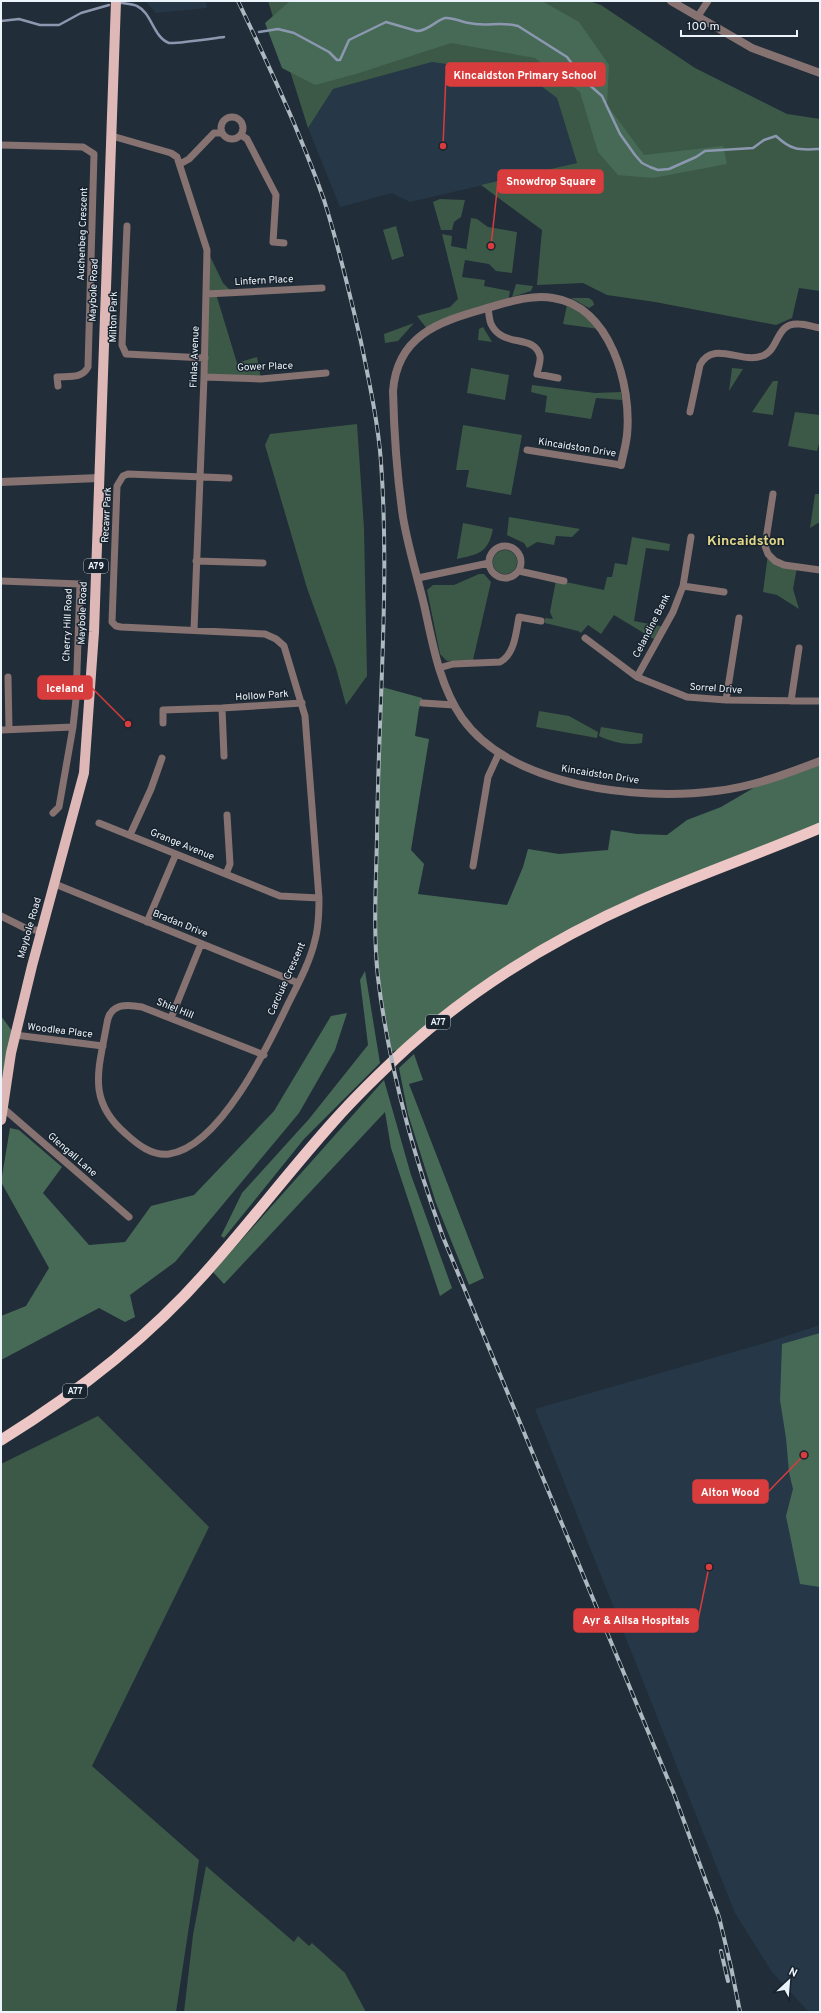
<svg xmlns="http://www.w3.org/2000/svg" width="821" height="2013" font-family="Overpass,sans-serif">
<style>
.built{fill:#263847}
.green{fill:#3c5948}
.forest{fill:#476a56}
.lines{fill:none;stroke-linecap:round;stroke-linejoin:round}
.stream{stroke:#8b98b0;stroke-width:2.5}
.minor{stroke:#857271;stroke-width:7}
.tertiary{stroke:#857271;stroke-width:8}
.primary{stroke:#deb8b6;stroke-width:10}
.trunk{stroke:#ecc7c5;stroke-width:11}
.rail-casing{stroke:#aeb8c0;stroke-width:4}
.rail{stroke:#18232e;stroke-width:2.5;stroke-dasharray:8;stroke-linecap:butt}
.labels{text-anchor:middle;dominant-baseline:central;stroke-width:3;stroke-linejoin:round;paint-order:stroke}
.shield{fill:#18232e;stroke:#acb5be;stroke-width:1}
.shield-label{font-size:9px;font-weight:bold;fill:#ecf4fb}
.street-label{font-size:10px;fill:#ecf4fb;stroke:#18232e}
.district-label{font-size:14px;font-weight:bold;fill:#e2d889;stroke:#18232e}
.leader{fill:none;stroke:#d83c3d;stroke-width:1.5}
.callout-dot{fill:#d83c3d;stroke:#18232e;stroke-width:1.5}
.callout{fill:#d83c3d;stroke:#d83c3d;stroke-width:1.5}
.callout-label{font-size:11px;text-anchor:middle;font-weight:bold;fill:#fff}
</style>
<rect width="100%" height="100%" fill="#212d38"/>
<!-- built -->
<path class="built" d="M145,1H206L207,8L156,13Z
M432,62L482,69L536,82L544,87L557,98L577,163L410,202L392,193L340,207L308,128L333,89Z
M820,1325V2012H809L772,1972L735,1913L535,1409L765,1343Z"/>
<!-- green -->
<path class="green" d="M268,1H589L601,5L695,68L787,114L820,119V291L799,288L792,318L776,325L655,302L607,295L583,283L537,285L542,230L481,185L577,163L557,98L536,82L482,69L432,62L333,89L308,128Z
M440,199L465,200L461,217L454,222L452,230H441L433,202Z
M471,218L477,219L488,227L517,232L512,273L496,271L489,264L465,260L462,277L485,280L484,286L510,291L508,303L428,330L417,316L450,307L458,299L442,234L452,236L451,246L466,249V252Z
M396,226L404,256L392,260L383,230Z
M207,250L223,283L233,293L216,294L237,363L257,357L261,379L204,377Z
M516,284L533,286L531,291L512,297Z
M571,298H589L593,301L594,305L589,308Z
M567,305L579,311L599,329L563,324Z
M414,323L398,341L385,343L384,334Z
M483,327L492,342L478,340L479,329Z
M471,368L509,375L505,400L467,393Z
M732,368L743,369L729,391Z
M773,381H778L773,415L752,412Z
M532,385L595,393L621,392L622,400L596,398L591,419L545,412L547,396L531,392Z
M795,412L820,415V440L817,451L788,446Z
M357,424L364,528L367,676L346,705L336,668L307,588L265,445L270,434Z
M463,425L522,435L511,495L466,487L469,470H456Z
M815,494H820V522L810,528Z
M509,517L580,529L572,537L556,536L554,545L537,542L527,548L524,543L507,535Z
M463,523L493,529C488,553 479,554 457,559Z
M632,537L670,544L669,551L646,548L634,621L665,627L657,641L614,615L601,634L588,625L581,633L578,631L545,623V618L553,619L550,612L556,580L604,590L607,577H612L615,563L627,565Z
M493 562a12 12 0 1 1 24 0a12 12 0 1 1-24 0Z
M768,554L797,567L793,589L799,609L777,595L763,592Z
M479,574H484L491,582L473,660L447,661L440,654L427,590L433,585H454Z
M539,711L569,716L598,732L597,738L536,727Z
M601,727L643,734L642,743C628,746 612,742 599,736Z
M98,1416L209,1527L92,1766L199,1860L176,2012H1V1464Z
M206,1866L294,1942L298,1936L309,1946L312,1943L345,1973L366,2012H184L193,1935Z"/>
<!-- forest -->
<path class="forest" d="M290,1H542L579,22L609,65L607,105L644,155L723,146L727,164L653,178L618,175L598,152L580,92L535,58L451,43L356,74L315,85L282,68L265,23Z
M382,687L422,698L423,703L419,708L415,736L429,739L411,850L424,864L418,894L507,905L523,867L528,849L559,854L608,850L611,830L637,834L667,835L687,820L721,807L767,780L820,761V828L641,900L523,963L409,1046L391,1052L378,975L377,943L376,895Z
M365,971L380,1063L304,1139L224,1238L221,1236L242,1193L309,1119L368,1045L360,980Z
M347,1013L335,1050L299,1113L175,1262L130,1295L135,1317L125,1322L99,1308L1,1360V1316L26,1306L49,1268L1,1182L10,1128L19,1130L62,1167L43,1193L89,1245L125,1242L151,1206L194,1195L274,1111L331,1016Z
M1,1016L15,1035L1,1120Z
M414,1054L423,1080L409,1084L484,1278L469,1285L436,1203L408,1114L399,1068Z
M384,1080L411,1175L452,1288L440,1296L391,1148L385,1112L224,1284L213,1272Z
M820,1333V1587L800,1584L786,1516L793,1489L789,1472L786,1438L780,1400L782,1344Z"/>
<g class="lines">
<!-- stream -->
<path class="stream" d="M122,3C127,4 133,4 137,6C152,13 153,37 169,43C175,44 216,38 224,37
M1,21L19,19L40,25H59L81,13L109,5
M259,32L278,29L294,33L329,52L337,60H340L349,40L386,22L417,31C428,31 435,21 445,18C453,17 461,22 469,23C486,27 501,21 518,26L567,57L585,81L602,96L620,134L635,155L642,163L650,167L658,170L669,169L696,157L705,151L753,148L764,140L776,136C792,151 799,150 820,149"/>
<!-- minor -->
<path class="minor" d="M698,16L708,1
M221 128a11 11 0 1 1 22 0a11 11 0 1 1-22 0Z
M241,135L247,139L276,195L273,242L284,243
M112,136L171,153L177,157L207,250L204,377L194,630
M1,145L83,147L94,154L88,367C82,379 69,376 57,377L58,386
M180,164L189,159L214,133H221
M127,226L122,345L126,354L205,358
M206,294L322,288
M488,308C489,313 489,319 491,324C503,349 534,333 540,356C541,361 538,369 537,374L558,378
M204,377L261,379L326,373
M690,412L700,365C713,340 741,364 762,356C780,350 775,322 799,324C806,324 813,327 820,328
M527,450L621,465
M229,478L128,474L123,476L117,486L112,622L116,626L121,627L265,634L276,639L284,646L305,716L319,898C319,912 319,926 315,940C310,962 298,984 288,1004C268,1046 220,1147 169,1154C152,1156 138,1145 126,1134C86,1100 99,1069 107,1023C110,1003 127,1004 142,1007L264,1055
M773,494L765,546L768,554L775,561L784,565L820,570
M489 562a16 16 0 1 1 32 0a16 16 0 1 1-32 0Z
M196,561L263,563
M519,571L564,581
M418,578L489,563
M1,581L80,584L76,699L73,727L59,807L53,813
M683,586L724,592
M585,638L637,677L687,697L726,700L820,701
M439,668L453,664L500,662C515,654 516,632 519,617L541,621
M8,677L9,729
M637,677L673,612L683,586L691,537
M726,700L739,618
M791,701L799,648
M423,703L454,705
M222,708L224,756
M163,723V710L222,708L302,703
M1,730L73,727
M99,823L280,896L319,898
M130,835L151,789L162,758
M473,866L488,777L499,753
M226,874L230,864L227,815
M55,884L298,983
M1,916L25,928L40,931
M147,922L176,854
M171,1018L201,944
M15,1035L103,1046
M3,1108L129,1217"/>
<!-- tertiary -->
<path class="tertiary" d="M671,1L752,48L820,73
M621,465C623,455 626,445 627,435C632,385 610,306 553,298C530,294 506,303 484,309C438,322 397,336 393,391C394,433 397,476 403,517C408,548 418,578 425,609C433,646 440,686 462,718C511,787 638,801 716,791C752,787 786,774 820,761
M1,482L99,478"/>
<!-- primary -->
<path class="primary" d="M1,1120L11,1053L32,966L84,773L94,632L116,1"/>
<!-- trunk -->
<path class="trunk" d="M1,1440C77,1393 147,1339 206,1272C250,1223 290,1170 334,1121C357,1095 382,1071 408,1047C476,986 557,937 641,900C700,874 761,853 820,828"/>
<!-- rail casing -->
<g class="rail-casing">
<path id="rail" d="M238,1C269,66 300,132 324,200C339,247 350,295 361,342C369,381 378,422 381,462C390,587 378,712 377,838C376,884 373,932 378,978C389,1067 413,1154 443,1237L674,1794L719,1917L731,1967L740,2012
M721,1951L728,1981"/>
</g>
<!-- rail -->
<use href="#rail" class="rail"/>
</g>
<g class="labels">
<!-- shield labels -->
<g class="shield">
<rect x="84" y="559" width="24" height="14" rx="3"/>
<rect x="426" y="1015" width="24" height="14" rx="3"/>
<rect x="63" y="1384" width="24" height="14" rx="3"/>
</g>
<g class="shield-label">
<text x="96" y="566">A79</text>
<text x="438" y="1022">A77</text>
<text x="75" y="1391">A77</text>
</g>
<!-- street labels -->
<g class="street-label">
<text transform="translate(83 234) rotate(-88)">Auchenbeg Crescent</text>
<text transform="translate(264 281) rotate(-3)">Linfern Place</text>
<text transform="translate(94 290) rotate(-88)">Maybole Road</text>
<text transform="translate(114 317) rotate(-89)">Milton Park</text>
<text transform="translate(195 357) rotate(-88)">Finlas Avenue</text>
<text transform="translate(265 367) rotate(-2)">Gower Place</text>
<text transform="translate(577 448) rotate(9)">Kincaidston Drive</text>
<text transform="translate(107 515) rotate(-87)">Recawr Park</text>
<text transform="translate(83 613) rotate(-88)">Maybole Road</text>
<text transform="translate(68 625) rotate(-88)">Cherry Hill Road</text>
<text transform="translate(652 626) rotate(-63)">Celandine Bank</text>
<text transform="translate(716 689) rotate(4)">Sorrel Drive</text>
<text transform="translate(262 696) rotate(-4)">Hollow Park</text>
<text transform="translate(600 775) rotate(9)">Kincaidston Drive</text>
<text transform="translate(182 845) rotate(22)">Grange Avenue</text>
<text transform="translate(180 924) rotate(22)">Bradan Drive</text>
<text transform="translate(30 928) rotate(-74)">Maybole Road</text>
<text transform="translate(287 979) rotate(-66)">Carcluie Crescent</text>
<text transform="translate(175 1009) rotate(22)">Shiel Hill</text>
<text transform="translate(60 1031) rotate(7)">Woodlea Place</text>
<text transform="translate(72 1155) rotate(41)">Glengall Lane</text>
</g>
<!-- district labels -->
<g class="district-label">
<text x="746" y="541">Kincaidston</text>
</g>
</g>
<!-- callouts -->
<path class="leader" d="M443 146L446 75M491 246L498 181M128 724L92 688M804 1455L768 1492M709 1567L698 1620"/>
<g class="callout-dot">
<circle cx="443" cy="146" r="4"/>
<circle cx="491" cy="246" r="4"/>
<circle cx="128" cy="724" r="4"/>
<circle cx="804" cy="1455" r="4"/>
<circle cx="709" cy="1567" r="4"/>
</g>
<g class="callout">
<rect x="446" y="63" width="159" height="23" rx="4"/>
<rect x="498" y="170" width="105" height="23" rx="4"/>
<rect x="38" y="676" width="54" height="23" rx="4"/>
<rect x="693" y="1480" width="75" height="23" rx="4"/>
<rect x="574" y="1609" width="124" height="23" rx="4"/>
</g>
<g class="callout-label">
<text x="525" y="79">Kincaidston Primary School</text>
<text x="551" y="185">Snowdrop Square</text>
<text x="65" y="692">Iceland</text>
<text x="730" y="1496">Alton Wood</text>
<text x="636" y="1624">Ayr &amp; Ailsa Hospitals</text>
</g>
<!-- border -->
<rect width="821" height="2013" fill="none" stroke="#ecf4fb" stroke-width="4"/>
<!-- north arrow -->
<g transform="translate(789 1981) rotate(26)" stroke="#18232e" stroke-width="3" paint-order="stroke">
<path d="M0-3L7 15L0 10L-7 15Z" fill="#ecf4fb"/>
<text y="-6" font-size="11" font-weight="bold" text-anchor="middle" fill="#ecf4fb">N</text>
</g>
<!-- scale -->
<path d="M681 30v6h116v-6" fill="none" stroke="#ecf4fb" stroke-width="2"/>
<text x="687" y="30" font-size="12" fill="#ecf4fb" stroke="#18232e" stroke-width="3" paint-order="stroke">100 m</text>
</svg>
